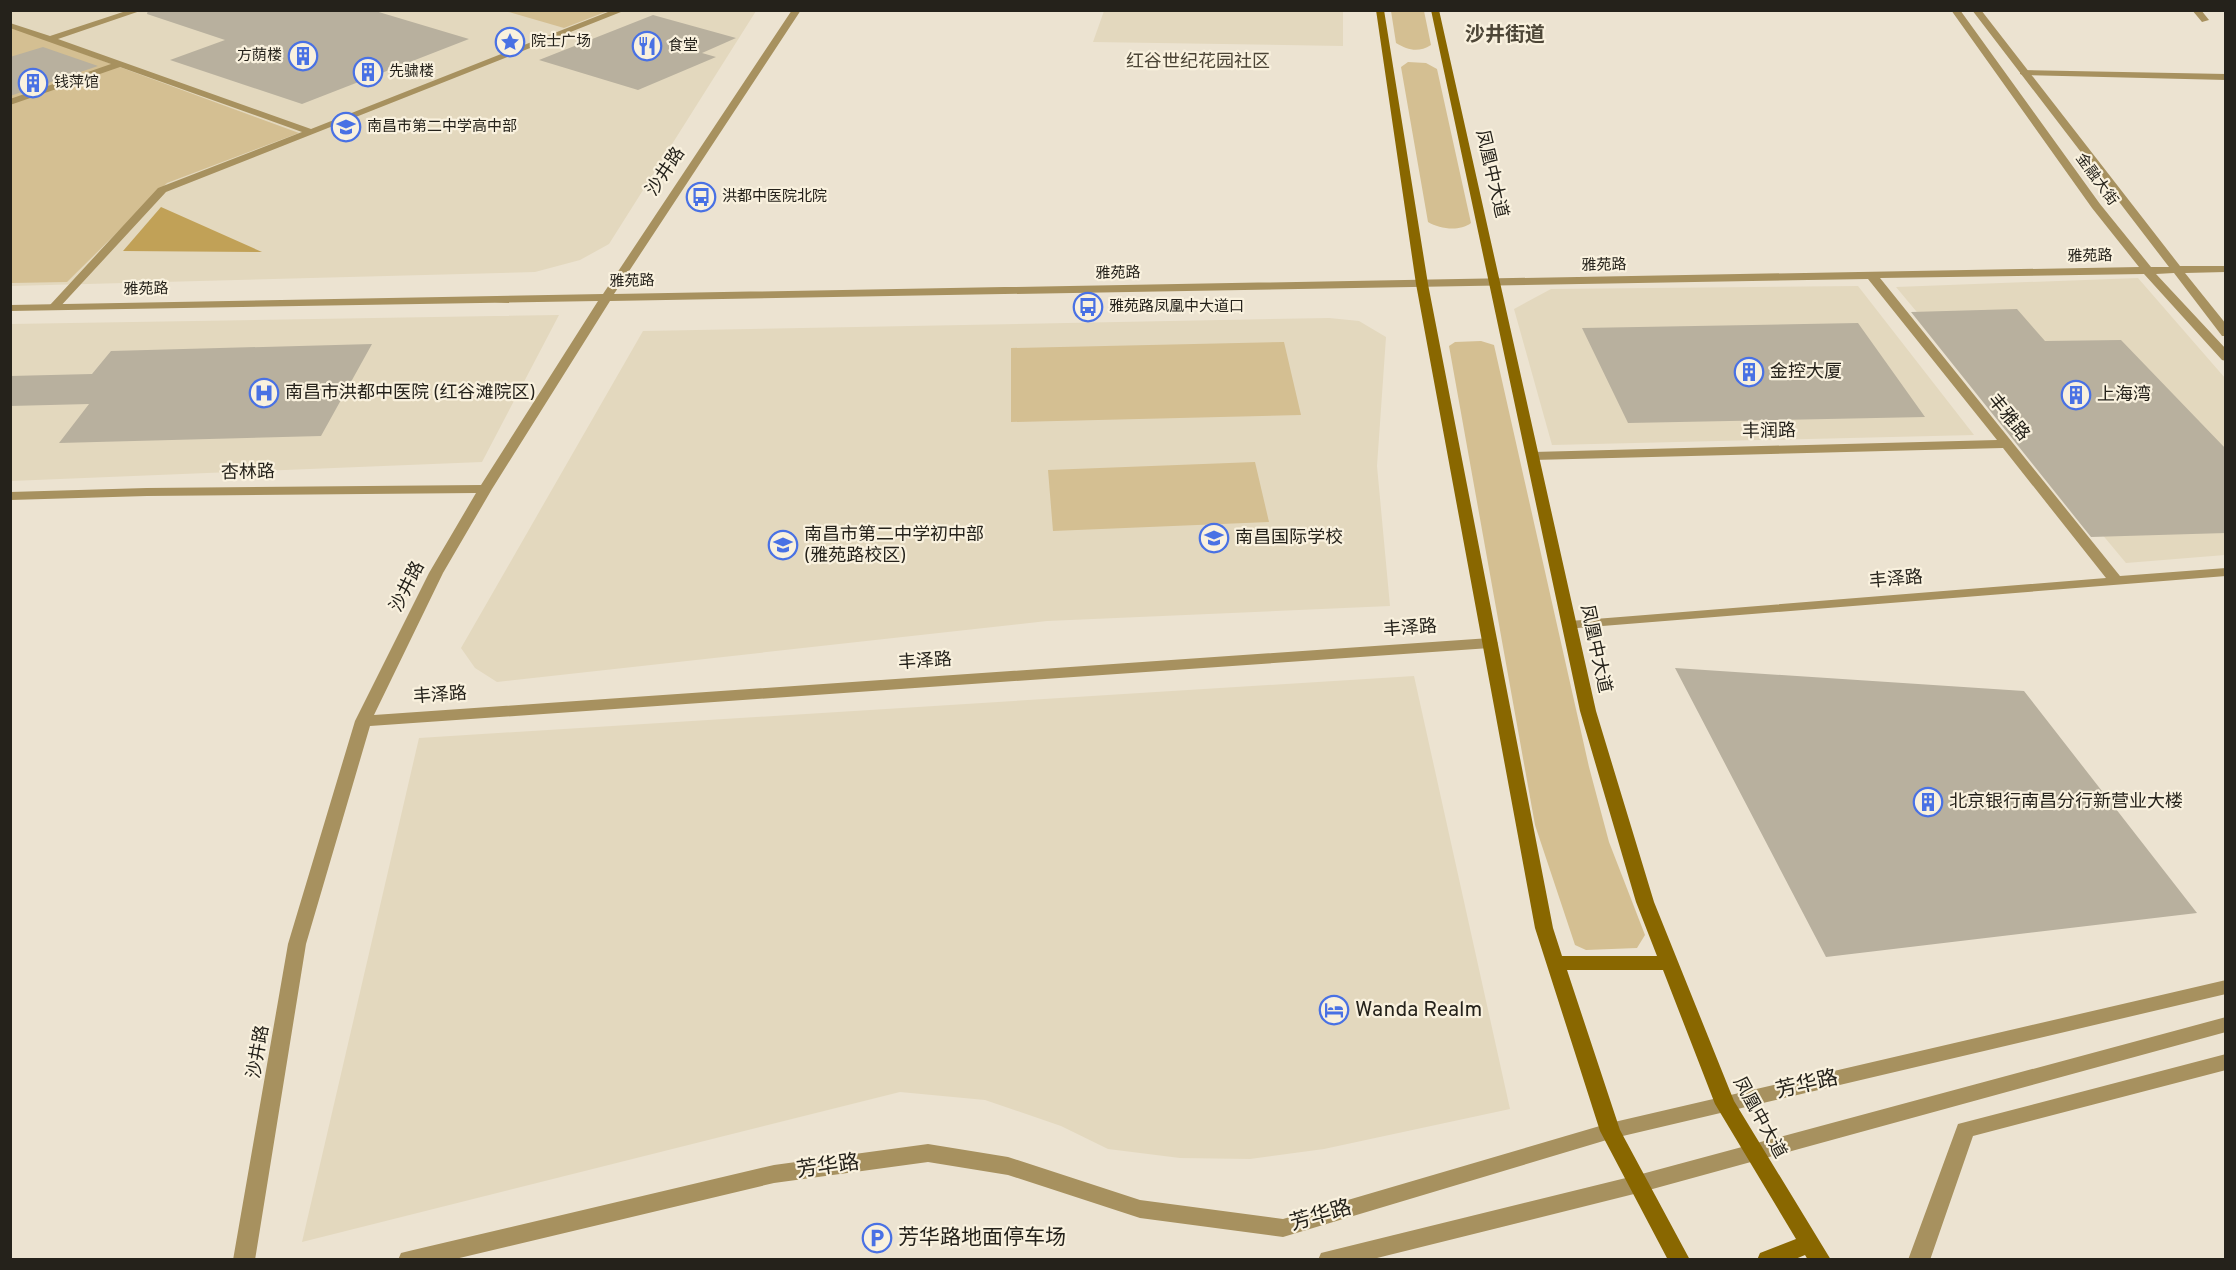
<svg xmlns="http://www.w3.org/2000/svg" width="2236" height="1270" font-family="Overpass,'Noto Sans SC',sans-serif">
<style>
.built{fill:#e3d8be}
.green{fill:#d4bf92}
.forest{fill:#c1a157}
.building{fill:#b8b09e}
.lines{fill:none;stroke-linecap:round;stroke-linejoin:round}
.minor{fill:#a7915f;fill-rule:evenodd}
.tertiary{fill:#a7915f;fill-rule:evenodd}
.secondary{fill:#896700;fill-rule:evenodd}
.labels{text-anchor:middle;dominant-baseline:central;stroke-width:4.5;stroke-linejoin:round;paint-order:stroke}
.far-poi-label{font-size:15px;fill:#25221b;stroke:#f9f1de;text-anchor:start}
.far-street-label{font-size:15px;fill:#25221b;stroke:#f9f1de}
.far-quarter-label{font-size:18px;fill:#4d4637;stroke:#f9f1de}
.street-label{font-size:18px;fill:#25221b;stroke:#f9f1de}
.poi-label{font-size:18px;fill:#25221b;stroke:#f9f1de;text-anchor:start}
.far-district-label{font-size:20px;font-weight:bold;fill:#4d4637;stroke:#f9f1de}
.near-poi-label{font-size:21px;fill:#25221b;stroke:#f9f1de;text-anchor:start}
.near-street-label{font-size:21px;fill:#25221b;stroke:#f9f1de}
</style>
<rect width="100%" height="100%" fill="#ece3d1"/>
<!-- built -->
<path class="built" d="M10,11H756L609,244L580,260L535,272L11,286Z
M1104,11H1343V46L1093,42Z
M2138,278L2225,378V555L2126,563L1896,287Z
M1858,286L1974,435L1552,445L1514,309L1551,289Z
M559,315L482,462L11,481L10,324Z
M1329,318L1359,321L1386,337L1377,466L1390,606L1047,621L497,682L475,668L461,648L643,331Z
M1414,676L1510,1109L1324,1149L1250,1159L1180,1158L1108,1149L1061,1126L985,1100L900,1092L302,1242L419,738Z"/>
<!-- green -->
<path class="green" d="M505,11H608L564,28Z
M1391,11H1424L1431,45C1418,53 1408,50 1396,43Z
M11,27L299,133L167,183L67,282L11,283Z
M1408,62L1426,63L1437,69L1471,223C1459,232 1440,229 1428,222L1401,67Z
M1481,341L1494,345L1589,767L1609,842L1645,935L1637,948L1586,950L1575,945L1535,825L1449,346L1455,342Z
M1284,342L1301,415L1011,422V348Z
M1255,462L1269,522L1053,531L1048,470Z"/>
<!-- forest -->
<path class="forest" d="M161,207L262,252L123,251Z"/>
<!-- building -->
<path class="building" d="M148,10H372L469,39L302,104L170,60L225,40L147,14Z
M653,15L736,38L702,53L716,57L638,90L539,60Z
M43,47L98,66L10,96V57Z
M2017,309L2045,341L2121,340L2226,449V533L2091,537L1911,312Z
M1858,323L1925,417L1628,423L1582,328Z
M372,344L321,436L59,443L89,404L10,406V376L92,374L111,351Z
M1675,668L2024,691L2197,913L1826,957Z"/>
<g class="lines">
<!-- minor -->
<path class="minor" d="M129,10H143L58,39L311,129L613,10H626L166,192L58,309H50V305L158,188L302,132L120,67L10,105V99L111,64L10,28V23L50,36Z
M2192,10H2201L2209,20L2202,22Z
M2020,70L2226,74V80L2023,75L2020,74Z
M2226,1054V1070L1973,1136L1930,1260H1908L1958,1124Z"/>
<!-- tertiary -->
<path class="tertiary" d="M792,10H801L614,294L2139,267L2092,208L1951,10H1960L2100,204L2151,267H2169L1972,10H1981L2180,266H2226V272L2185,273L2226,324V336H2222L2174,273L2156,274L2226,349V361L2222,360L2144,274L1880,278L2120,576L2226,568V576L1565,629L1563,626L1565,623L1570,621L2106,578L2003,448L1533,460L1526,456L1533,452L1997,440L1868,279L610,301L492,489L443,573L374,715L1490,638L1498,643L1490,648L370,726L306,944L255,1260H233L288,944L355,721L429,573L476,493L147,496L10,500V492L147,488L481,485L598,301L10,311V305L603,294Z
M2226,980V994L1610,1139L1283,1237L1140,1218L1008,1175L928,1162L774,1183L451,1260H398L401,1253L409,1251L774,1165L928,1144L1008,1157L1140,1200L1283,1219L1610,1123Z
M2226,1017V1032L1638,1193L1369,1260H1318L1321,1253L1329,1251L1638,1175Z"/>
<!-- secondary -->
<path class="secondary" d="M1376,10H1384L1428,284L1553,928L1562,956H1657L1636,902L1580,711L1431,10H1439L1596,711L1654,902L1734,1101L1831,1260H1808L1805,1255L1793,1260H1757L1760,1253L1796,1239L1715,1104L1663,970H1567L1620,1130L1690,1260H1668L1600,1131L1535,928L1416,284Z"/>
</g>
<!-- icons -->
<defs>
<g id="sight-ring" transform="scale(1.5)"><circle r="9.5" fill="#f9f1de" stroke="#4971e4" stroke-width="1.5"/><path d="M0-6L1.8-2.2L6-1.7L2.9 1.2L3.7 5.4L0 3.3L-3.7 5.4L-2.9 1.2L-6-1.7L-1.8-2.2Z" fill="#4971e4"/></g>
<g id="restaurant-ring" transform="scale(1.5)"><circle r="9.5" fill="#f9f1de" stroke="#4971e4" stroke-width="1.5"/><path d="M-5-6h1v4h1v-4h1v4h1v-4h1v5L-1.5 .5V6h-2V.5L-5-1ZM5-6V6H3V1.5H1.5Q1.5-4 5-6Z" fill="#4971e4"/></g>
<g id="building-ring" transform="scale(1.5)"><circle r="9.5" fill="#f9f1de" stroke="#4971e4" stroke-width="1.5"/><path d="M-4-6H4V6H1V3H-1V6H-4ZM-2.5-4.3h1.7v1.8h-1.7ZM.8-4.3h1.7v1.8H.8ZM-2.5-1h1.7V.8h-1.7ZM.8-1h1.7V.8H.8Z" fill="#4971e4"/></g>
<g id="school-ring" transform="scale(1.5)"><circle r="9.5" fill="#f9f1de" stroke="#4971e4" stroke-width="1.5"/><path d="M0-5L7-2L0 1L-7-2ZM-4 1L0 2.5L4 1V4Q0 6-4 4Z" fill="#4971e4"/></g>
<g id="bus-ring" transform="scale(1.5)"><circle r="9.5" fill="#f9f1de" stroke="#4971e4" stroke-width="1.5"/><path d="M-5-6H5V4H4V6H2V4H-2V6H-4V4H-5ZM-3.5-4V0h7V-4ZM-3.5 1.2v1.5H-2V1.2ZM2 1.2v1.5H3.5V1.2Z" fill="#4971e4"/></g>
<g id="hospital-ring" transform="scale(1.5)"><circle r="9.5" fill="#f9f1de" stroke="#4971e4" stroke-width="1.5"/><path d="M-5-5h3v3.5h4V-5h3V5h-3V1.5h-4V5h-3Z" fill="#4971e4"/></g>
<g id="hotel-ring" transform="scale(1.5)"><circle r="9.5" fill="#f9f1de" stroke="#4971e4" stroke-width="1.5"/><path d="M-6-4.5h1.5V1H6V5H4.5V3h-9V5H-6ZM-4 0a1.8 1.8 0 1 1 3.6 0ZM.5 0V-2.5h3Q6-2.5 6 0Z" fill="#4971e4"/></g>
<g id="parking-ring" transform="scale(1.5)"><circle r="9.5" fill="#f9f1de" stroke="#4971e4" stroke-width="1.5"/><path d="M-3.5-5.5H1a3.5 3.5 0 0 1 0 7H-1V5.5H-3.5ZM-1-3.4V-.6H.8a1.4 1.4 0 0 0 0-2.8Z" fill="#4971e4"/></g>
</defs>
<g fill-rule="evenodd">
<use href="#sight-ring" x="510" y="42"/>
<use href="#restaurant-ring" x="647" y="46"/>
<use href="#building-ring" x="303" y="56"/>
<use href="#building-ring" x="368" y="72"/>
<use href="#building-ring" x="33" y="83"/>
<use href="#school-ring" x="346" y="127"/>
<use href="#bus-ring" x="701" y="197"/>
<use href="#bus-ring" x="1088" y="307"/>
<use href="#building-ring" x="1749" y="372"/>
<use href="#hospital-ring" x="264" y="393"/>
<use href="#building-ring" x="2076" y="395"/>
<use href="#school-ring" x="1214" y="538"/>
<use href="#school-ring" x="783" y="545"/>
<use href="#building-ring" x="1928" y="802"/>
<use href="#hotel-ring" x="1334" y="1010"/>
<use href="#parking-ring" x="877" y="1238"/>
</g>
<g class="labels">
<!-- far-poi labels -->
<g class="far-poi-label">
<text x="531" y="42">院士广场</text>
<text x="668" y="46">食堂</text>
<text x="282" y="56" text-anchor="end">方荫楼</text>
<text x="389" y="72">先骕楼</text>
<text x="54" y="83">钱萍馆</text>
<text x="367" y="127">南昌市第二中学高中部</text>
<text x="722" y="197">洪都中医院北院</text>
<text x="1109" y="307">雅苑路凤凰中大道口</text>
</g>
<!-- far-street labels -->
<g class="far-street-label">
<text transform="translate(2096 180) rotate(54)">金融大街</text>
<text transform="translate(2090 257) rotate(-1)">雅苑路</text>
<text transform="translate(1604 266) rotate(-1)">雅苑路</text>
<text transform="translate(1118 274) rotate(-1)">雅苑路</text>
<text transform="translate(632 282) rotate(-1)">雅苑路</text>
<text transform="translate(146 290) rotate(-1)">雅苑路</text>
</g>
<!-- far-quarter labels -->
<g class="far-quarter-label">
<text x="1198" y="62">红谷世纪花园社区</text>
</g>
<!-- street labels -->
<g class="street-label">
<text transform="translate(666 172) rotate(-56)">沙井路</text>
<text transform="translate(1491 174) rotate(77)">凤凰中大道</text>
<text transform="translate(2008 418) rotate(51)">丰雅路</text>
<text transform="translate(1769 432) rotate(-1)">丰润路</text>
<text transform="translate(248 473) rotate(-1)">杏林路</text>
<text transform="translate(1896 580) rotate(-5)">丰泽路</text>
<text transform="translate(408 587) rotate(-63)">沙井路</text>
<text transform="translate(1410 629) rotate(-4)">丰泽路</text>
<text transform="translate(1595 649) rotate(78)">凤凰中大道</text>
<text transform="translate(925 662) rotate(-4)">丰泽路</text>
<text transform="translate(440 696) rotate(-4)">丰泽路</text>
<text transform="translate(259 1052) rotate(-80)">沙井路</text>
<text transform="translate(1759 1118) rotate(61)">凤凰中大道</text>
</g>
<!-- poi labels -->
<g class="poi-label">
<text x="1770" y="372">金控大厦</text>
<text x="285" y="393">南昌市洪都中医院 (红谷滩院区)</text>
<text x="2097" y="395">上海湾</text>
<text x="804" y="535">南昌市第二中学初中部<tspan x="804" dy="21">(雅苑路校区)</tspan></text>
<text x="1235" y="538">南昌国际学校</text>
<text x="1949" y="802">北京银行南昌分行新营业大楼</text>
</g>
<!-- far-district labels -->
<g class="far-district-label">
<text x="1505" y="36">沙井街道</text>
</g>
<!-- near-poi labels -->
<g class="near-poi-label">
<text x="1355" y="1010">Wanda Realm</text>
<text x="898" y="1238">芳华路地面停车场</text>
</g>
<!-- near-street labels -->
<g class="near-street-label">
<text transform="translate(1807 1085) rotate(-13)">芳华路</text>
<text transform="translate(828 1167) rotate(-8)">芳华路</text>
<text transform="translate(1321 1216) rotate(-16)">芳华路</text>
</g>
</g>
<!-- border -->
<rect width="2236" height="1270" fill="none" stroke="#25221b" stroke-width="24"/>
</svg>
